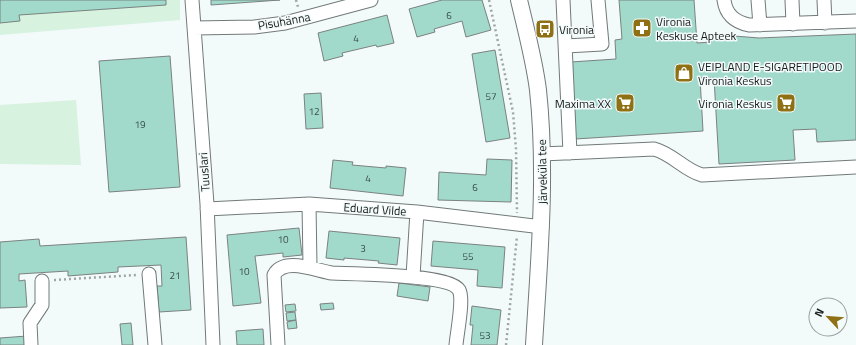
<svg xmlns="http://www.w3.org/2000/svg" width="856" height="345" font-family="'Titillium Web',sans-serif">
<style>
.green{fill:#d7f2df}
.building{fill:#a1dacb;stroke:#7b8280}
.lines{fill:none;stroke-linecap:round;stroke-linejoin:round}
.minor-casing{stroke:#727979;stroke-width:15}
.major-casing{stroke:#727979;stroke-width:18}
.path{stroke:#9fa5a5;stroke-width:2.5;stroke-dasharray:2 3;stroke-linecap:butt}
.minor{stroke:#fff;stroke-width:13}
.major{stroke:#fff;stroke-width:16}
.labels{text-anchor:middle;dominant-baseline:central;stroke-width:3;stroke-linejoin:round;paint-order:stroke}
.number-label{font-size:10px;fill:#3b4c48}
.street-label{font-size:12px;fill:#191c1c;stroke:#f2fafa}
.poi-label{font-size:12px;fill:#191c1c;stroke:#f2fafa;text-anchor:start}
</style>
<rect width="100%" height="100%" fill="#f2fafa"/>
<!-- green -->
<path class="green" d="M0,0H180V20L0,35Z
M76,100L81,165L0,164V105Z"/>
<!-- building -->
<path class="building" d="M0,0H166V5L19,15L20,21L0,23Z
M211,0H280L211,5Z
M442,0H482L491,30L466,37L462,21L434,29L435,32L417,37L409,9Z
M619,0H694L697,43L711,42L710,34L759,38L856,34V140L817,142L816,129L793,130L795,160L719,164L714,78H700L703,131L575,139L571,62L616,59L615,40L622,39Z
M387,15L394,43L377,47L376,45L342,53L343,56L324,61L318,33Z
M495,50L510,138L486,142L472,54Z
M170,56L180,187L109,192L99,61Z
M321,93L323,128L306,129L304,94Z
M487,159L512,160L511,202L438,200L439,172L486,175Z
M333,160L353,162L352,165L386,168V166L406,168L403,196L330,188Z
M299,228L302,255L283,257V253L255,256L261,303L233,306L227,235Z
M329,231L400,238L397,265L378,263L379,261L344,258V260L326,258Z
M186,237L191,310L159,312L157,286H162L161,265L118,267V272L68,276V271L19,274V281L25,280L27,307L0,308V242L39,239L40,246Z
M433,241L505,247L502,288L477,286L478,270L431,266Z
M399,283L430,287L428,301L397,296Z
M333,303L334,309L321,310L320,304Z
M295,304L296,311L286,312L285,305Z
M472,306L501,310L497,345H471L473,325H470Z
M295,312L296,320L287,321L286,313Z
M296,320L297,328L288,329L287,322Z
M131,323L133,345H122L120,324Z
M263,329L264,345H237L236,331Z
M27,336V345H0V338Z"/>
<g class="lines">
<!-- minor casing -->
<g class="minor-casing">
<path id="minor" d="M192,0L207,204L213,345
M563,0L570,153
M724,0C726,15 735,22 749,25L856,21
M758,0L760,25
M792,0L793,24
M824,0L825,23
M194,28L254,27L285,23L371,0
M566,46L602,44L598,0
M542,154L654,149C673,154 684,170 702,175L856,167
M309,204L310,266
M207,209L309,204L417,212L542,227
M149,274L155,345
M413,276L417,212
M31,345L30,323L42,305V281
M278,345L274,275C284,256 317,271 332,273C353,274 450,274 459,290C464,299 457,333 456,345"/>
</g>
<!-- major casing -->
<g class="major-casing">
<path id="major" d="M519,0C526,30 534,59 538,90C547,175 539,260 534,345"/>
</g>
<!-- path -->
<path class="path" d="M296,0L298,7
M489,0L513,112L516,149L517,213
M54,280L137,275
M506,345L517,236"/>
<!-- minor -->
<use href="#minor" class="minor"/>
<!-- major -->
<use href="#major" class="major"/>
</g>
<!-- icons -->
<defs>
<g id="pharmacy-square" transform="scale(1)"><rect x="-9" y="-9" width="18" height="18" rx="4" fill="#8f7014" stroke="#f2fafa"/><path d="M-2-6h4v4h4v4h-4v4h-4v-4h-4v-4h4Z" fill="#fff"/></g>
<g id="bus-square" transform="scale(1)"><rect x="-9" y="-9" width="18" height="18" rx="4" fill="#8f7014" stroke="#f2fafa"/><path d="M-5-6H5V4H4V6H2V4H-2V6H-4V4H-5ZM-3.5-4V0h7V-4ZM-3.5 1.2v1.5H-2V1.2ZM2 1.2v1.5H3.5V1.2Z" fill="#fff"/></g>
<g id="shop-square" transform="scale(1)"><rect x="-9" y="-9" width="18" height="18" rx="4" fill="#8f7014" stroke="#f2fafa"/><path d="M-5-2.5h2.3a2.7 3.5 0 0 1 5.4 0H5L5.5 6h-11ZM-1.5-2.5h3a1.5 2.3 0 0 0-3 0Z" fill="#fff"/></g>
<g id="supermarket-square" transform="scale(1)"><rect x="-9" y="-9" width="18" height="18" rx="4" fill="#8f7014" stroke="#f2fafa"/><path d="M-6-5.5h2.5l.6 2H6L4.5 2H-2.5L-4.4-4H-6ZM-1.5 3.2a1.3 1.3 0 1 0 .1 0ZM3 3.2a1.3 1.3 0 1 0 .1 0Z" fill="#fff"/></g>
</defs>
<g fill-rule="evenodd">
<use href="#pharmacy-square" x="642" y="28"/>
<use href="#bus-square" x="545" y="29"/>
<use href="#shop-square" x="684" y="73"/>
<use href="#supermarket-square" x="625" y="103"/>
<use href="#supermarket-square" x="786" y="103"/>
</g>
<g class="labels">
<!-- number labels -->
<g class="number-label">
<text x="449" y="15">6</text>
<text x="356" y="38">4</text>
<text x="491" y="96">57</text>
<text x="314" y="111">12</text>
<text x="140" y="124">19</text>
<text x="368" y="178">4</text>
<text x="475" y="187">6</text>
<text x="283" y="239">10</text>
<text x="363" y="248">3</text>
<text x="468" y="256">55</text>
<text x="244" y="271">10</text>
<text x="175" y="275">21</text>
<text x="485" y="335">53</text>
</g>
<!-- street labels -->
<g class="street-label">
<text transform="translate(284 21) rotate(-10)">Pisuhänna</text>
<text transform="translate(204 172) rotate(-94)">Tuuslari</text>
<text transform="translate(542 172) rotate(-91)">Järveküla tee</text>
<text transform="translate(375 209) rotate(4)">Eduard Vilde</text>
</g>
<!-- poi labels -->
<g class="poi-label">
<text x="656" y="21">Vironia<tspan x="656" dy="14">Keskuse Apteek</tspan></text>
<text x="559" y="29">Vironia</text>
<text x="698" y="66">VEIPLAND E-SIGARETIPOOD<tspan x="698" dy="14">Vironia Keskus</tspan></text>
<text x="611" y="103" text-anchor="end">Maxima XX</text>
<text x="772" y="103" text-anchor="end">Vironia Keskus</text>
</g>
</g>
<!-- north arrow -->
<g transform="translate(828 317) rotate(296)"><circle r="19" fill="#f2fafa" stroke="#9ba1a1"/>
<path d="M0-3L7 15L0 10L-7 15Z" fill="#8f7014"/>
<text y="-6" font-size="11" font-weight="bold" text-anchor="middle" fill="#191c1c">N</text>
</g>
</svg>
